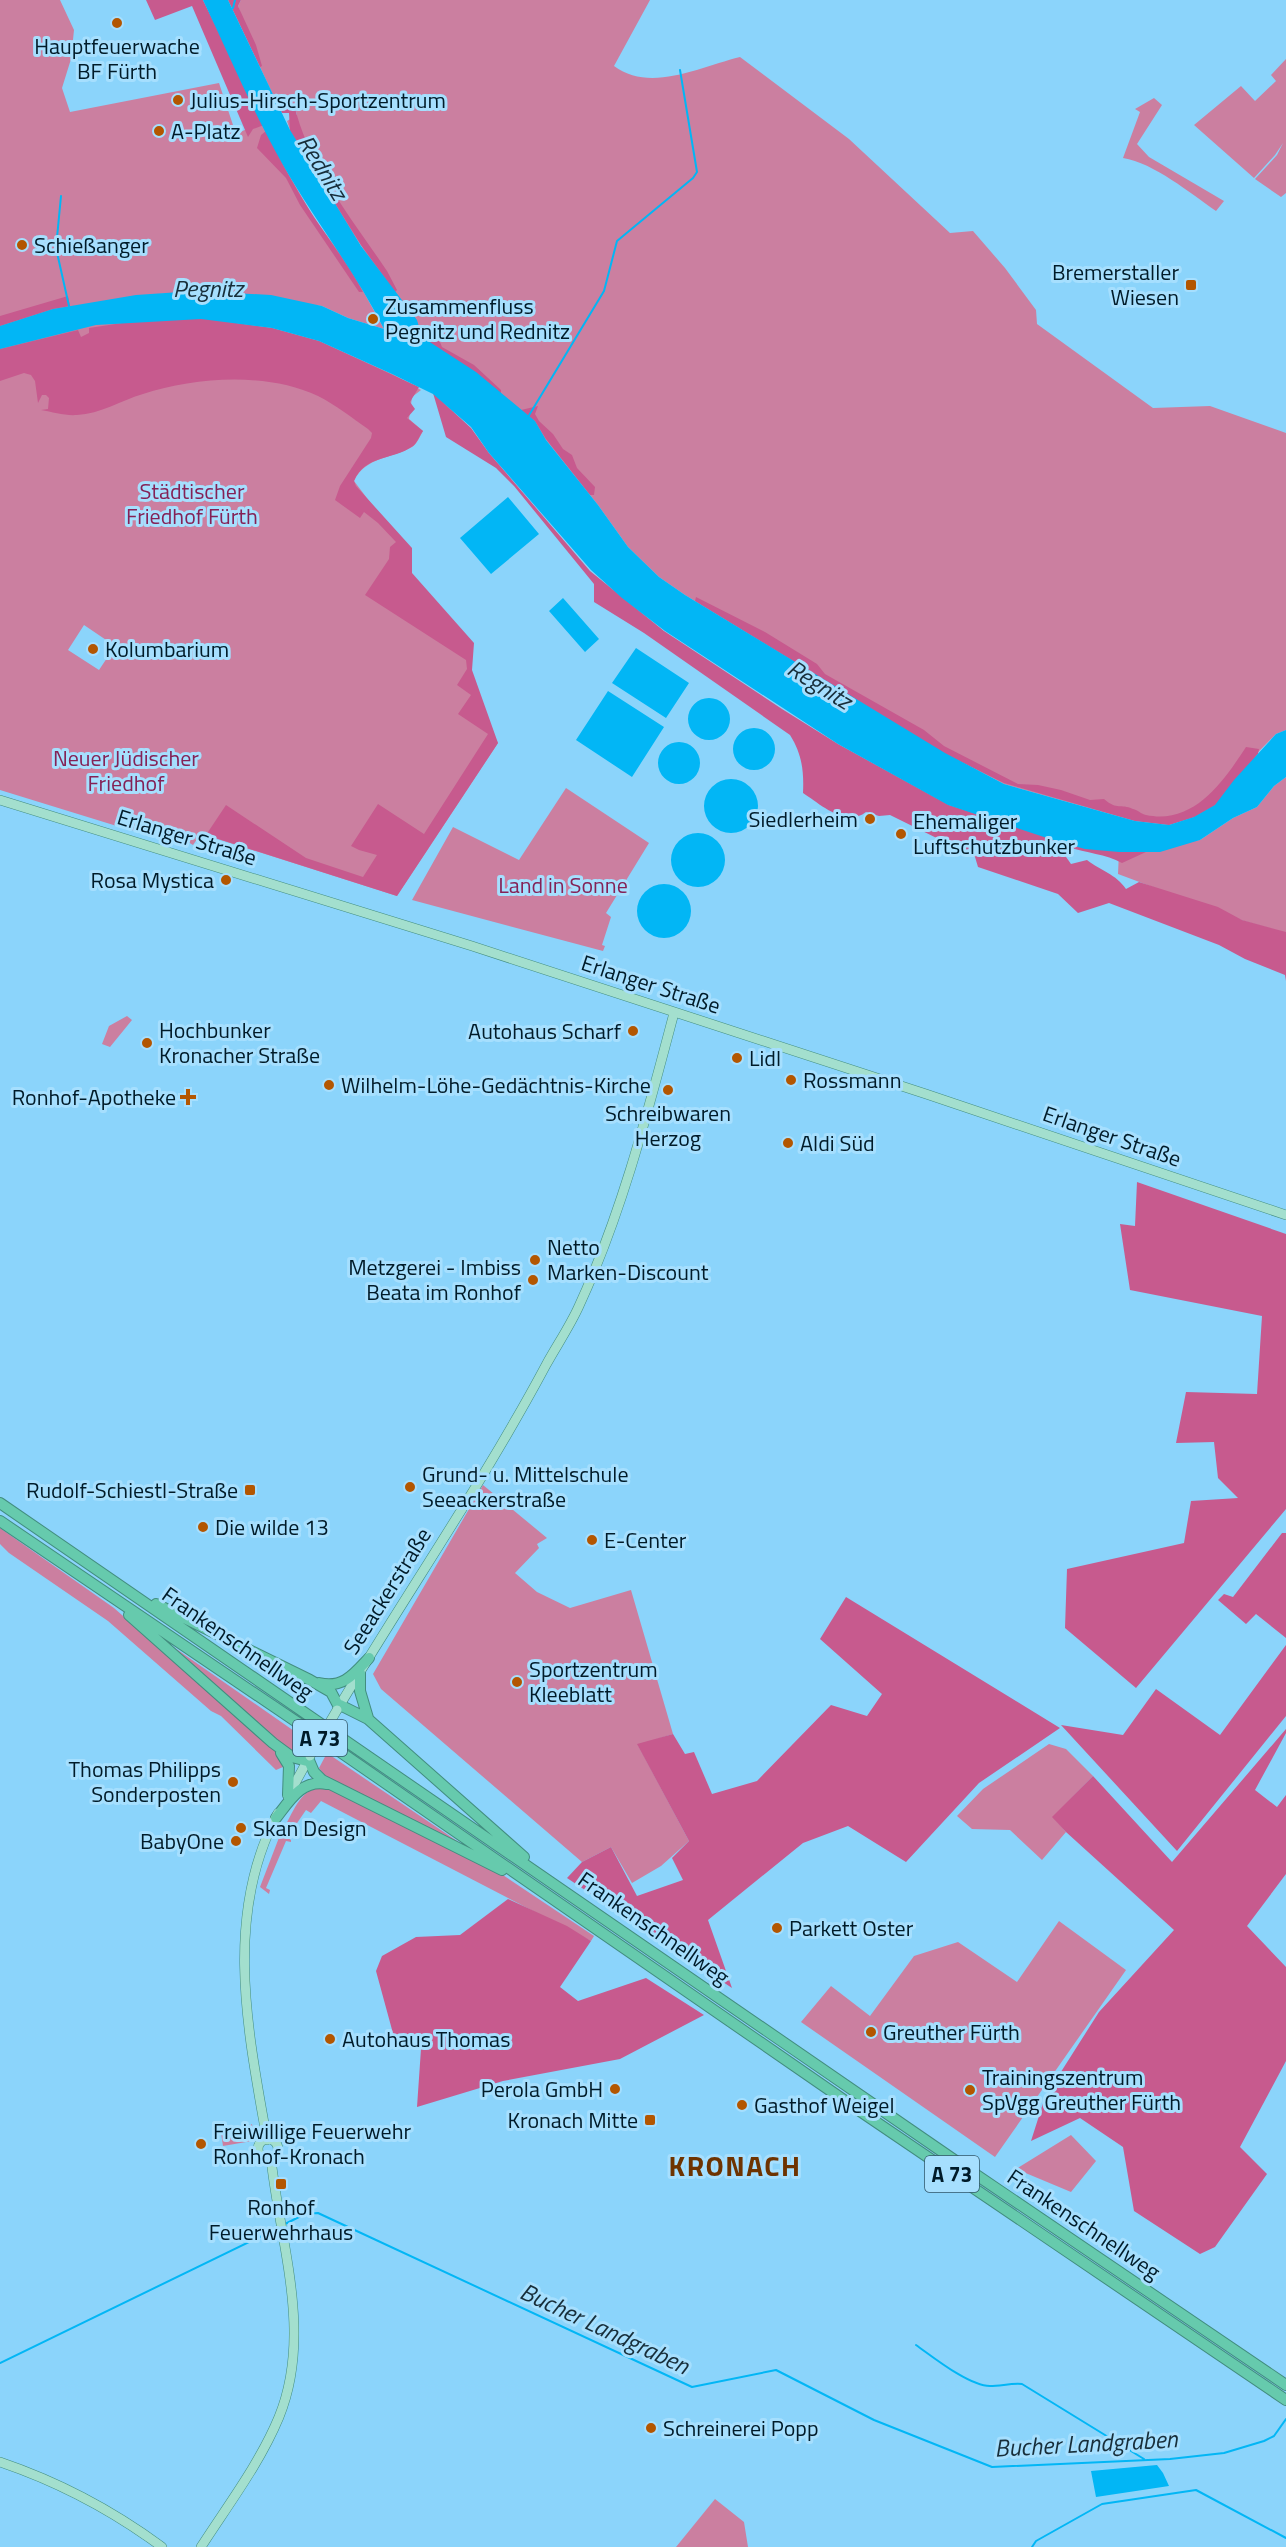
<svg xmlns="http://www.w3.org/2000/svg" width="1286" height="2547" font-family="'Titillium Web',sans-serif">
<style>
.green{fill:#cb7fa0;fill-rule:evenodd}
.forest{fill:#c75a8e}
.water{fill:#02b6f5}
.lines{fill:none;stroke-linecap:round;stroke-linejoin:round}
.stream{stroke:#02b6f5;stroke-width:2}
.major-casing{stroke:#428d7f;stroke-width:10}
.highway-casing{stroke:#428d7f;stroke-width:12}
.major{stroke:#a3dfce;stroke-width:9}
.highway{stroke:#66caad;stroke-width:10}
.major-bridge-casing{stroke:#428d7f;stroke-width:10;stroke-linecap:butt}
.major-bridge{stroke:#a3dfce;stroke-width:9}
.poi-dot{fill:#b35600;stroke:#a6dffe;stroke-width:2}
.labels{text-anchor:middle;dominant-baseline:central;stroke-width:6;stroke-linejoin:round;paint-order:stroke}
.shield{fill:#a6dffe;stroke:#325669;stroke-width:1.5}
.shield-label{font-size:21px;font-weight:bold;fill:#001b29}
.poi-label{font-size:22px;fill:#001b29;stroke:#a6dffe;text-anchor:start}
.park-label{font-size:22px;fill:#842156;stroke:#a6dffe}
.street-label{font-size:22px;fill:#001b29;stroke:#a6dffe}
.water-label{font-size:24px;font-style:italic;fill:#172e3a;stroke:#a6dffe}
.district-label{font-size:28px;font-weight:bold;letter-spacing:1.5px;fill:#6e3300;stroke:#a6dffe}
</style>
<rect width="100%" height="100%" fill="#8bd4fb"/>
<!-- green -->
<path class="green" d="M0,0H60L74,30L71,59L62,88L70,112L219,83L236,134L262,122L282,163L314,218L350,267L384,329L348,318L322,306L195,291L136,296L201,319L272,328L319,341L392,374L421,390L412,397L409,419L423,431C420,436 417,444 412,447C391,459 365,457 354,481L401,543L369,594L468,659L471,695L498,743L397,896L208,836L202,832L193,845L188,842L186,844L120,827L0,790ZM84,625L115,646L99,670L68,650Z
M241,0H650L614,66C650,93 700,67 740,57L849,139L950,233L973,231L1005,268L1036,310L1037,324L1153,408L1210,406L1286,433V730L1276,734L1194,817L1169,825L1135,821L1004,784L945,753L685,595L659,577L628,547L598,505L546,440L422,337L330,199L290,130L287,121L297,115L294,104L275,99L260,67L238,6Z
M1286,59V193L1281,197L1255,179L1277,155L1283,143L1275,155L1254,178L1194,125L1241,86L1255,101L1276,81L1271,75Z
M1154,98L1162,105L1137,144L1149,157L1224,201L1216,211C1190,193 1154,163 1123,158L1140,112L1135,109Z
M1286,777V933L1244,921L1118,874L1119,852L1200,840L1233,818L1257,807L1274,786Z
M566,788L649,843L606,913L611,917L602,945L605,946L603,951L412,900L453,827L519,860Z
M127,1016L132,1020L110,1047L102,1044L109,1026Z
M483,1485L547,1538L537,1544L539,1548L515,1573L537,1592L570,1608L631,1590L673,1734L638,1745L689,1841L661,1866L632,1883L611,1847L582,1862L381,1689L373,1674Z
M0,1528L114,1608L276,1750L283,1767L276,1770L221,1716L211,1711L108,1621L9,1553L0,1544Z
M172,1646L307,1740L300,1751H294L281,1745Z
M1049,1744L1066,1749L1093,1776L1053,1817L1066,1832L1042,1860L1010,1830L972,1829L957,1816L983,1789Z
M327,1753L463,1845L326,1777L319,1768Z
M323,1787H328L494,1869L594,1936L591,1941L321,1801L311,1813L306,1810L293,1829L296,1832L293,1836L283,1830C292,1815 301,1786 321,1789Z
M280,1835H284L291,1840V1842L286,1841L266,1888L270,1890L269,1894L260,1887Z
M1059,1921L1126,1970L995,2157L801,2022L831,1986L870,2016L914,1956L958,1942L1017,1982Z
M252,2124L254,2138L252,2141L223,2146L221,2133L245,2129Z
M1071,2135L1096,2161L1071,2192L1016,2169Z
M715,2499L744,2522L748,2547H676Z"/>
<!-- forest -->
<path class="forest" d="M146,0H203L264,125L253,129L248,137L192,6L155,20Z
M228,0H241L238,6L256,45L262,66L260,67Z
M275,99L294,104C308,165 352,219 387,271L397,290L395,292L361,245L290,131L289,113H282Z
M266,131C281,161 296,190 314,217C331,243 349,265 363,292H359L300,205L286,178L257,148L261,135Z
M68,296L70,306L53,309L0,326V316Z
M201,318L272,328L319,341L419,387L410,402L415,409L407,418L423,431C420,435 417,443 413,446C392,461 366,454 354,481L356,486L412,548V573L474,643L472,670L498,743L397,896L206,835L226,805L306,858L363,877L377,855L359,850L351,846L378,804L424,834L488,734L458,714L471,695L457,685L467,669L466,660L365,595L389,559L390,547L396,542L378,523L364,512L360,518L335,500L340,486L371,438L372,433L368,429C352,418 336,405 318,396C266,372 196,377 143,394C122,400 100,414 77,415C65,416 53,412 41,410L48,409L49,398L46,395H42L38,403L35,381L31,375L24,373L0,381V349L78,330L81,337L89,333V328L142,320Z
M419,326L436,332L442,347L474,365L501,390V396L422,337Z
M433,393L471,428L489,453L590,571L664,631L782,709L838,744L949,805L1085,848L1146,852L1122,863C1106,854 1086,853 1068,847L1064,854L1071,864L1087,860C1101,871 1116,874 1126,889L1139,882L1218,907L1242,920L1286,932V981L1285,975L1245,959L1219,945L1109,903L1078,913L1058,894L978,867L975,857L890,815L879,816L866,812C846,828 820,804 803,793C804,771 802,754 790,735L644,633L594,602V584L514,486L496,468L446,437Z
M538,406L535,414L539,421L553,434L563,449L572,455L577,468L595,487L594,495H590L546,439L535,421L521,410Z
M696,597L765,632L817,664L825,674L924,730L944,746L1018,784L1038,785L1061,790L1090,800L1104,799C1118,811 1120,803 1133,809C1138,810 1141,814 1146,815C1194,825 1223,782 1246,747L1259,749L1258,754L1216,805L1195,817L1169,825L1135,821L1004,783L945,754L695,601Z
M1137,1182L1286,1234V1509L1136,1688L1065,1628L1067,1569L1184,1543L1191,1501L1238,1498L1218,1478L1214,1442L1176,1443L1186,1392L1257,1394L1262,1316L1130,1290L1120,1224L1135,1226Z
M1282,1533H1286V1638L1256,1614L1246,1624L1218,1600L1224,1594L1233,1597Z
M846,1597L1060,1728L979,1783L906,1862L848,1826L803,1843L708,1920L732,1988L567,1878L582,1862L611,1847L637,1896L683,1880L672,1858L689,1841L637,1744L673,1734L685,1754L694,1752L712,1794L757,1781L831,1705L867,1716L882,1694L820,1639Z
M1286,1645V1716L1177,1851L1061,1725L1123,1735L1156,1689L1220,1735Z
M1286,1729V1733L1255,1790L1277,1807L1286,1795V1874L1247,1926L1286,1967V2061L1240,2147L1267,2174L1215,2247L1200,2254L1134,2211L1123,2147L1080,2118L1031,2141L1045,2097L1099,2012L1174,1930L1066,1832L1052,1817L1093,1776L1172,1862Z
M508,1899L567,1926L591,1941L560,1987L578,2001L646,1978L704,2015L620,2059L503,2081L417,2107L421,2049L394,2037L376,1971L382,1956L416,1937L460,1935Z"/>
<!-- water -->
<path class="water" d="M203,0H228L290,130L361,246L417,320L422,337L476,372L535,421L546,440L598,505L628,547L659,577L685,595L945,753L1004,784L1135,821L1169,825L1194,817L1215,805L1234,780L1276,734L1286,730V777L1274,786L1257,807L1233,818L1200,840L1160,852H1119L1085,849L1050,839L948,805L838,744L665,631L622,598L591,570L489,453L471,427L433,394L392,374L319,341L272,328L201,319L96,325L0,349V326L53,309L136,295L195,291L271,295L322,306L348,318L384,329C355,271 315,221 283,165C253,112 229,55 203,0Z
M508,497L539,534L491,574L460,538Z
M563,598L599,639L585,652L549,611Z
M636,648L689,683L666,718L612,683Z
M608,691L664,727L632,777L576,740Z
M688 719a21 21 0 1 1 42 0a21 21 0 1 1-42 0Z
M733 749a21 21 0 1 1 42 0a21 21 0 1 1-42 0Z
M658 763a21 21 0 1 1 42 0a21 21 0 1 1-42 0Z
M704 806a27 27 0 1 1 54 0a27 27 0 1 1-54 0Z
M671 860a27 27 0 1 1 54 0a27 27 0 1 1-54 0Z
M637 911a27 27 0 1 1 54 0a27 27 0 1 1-54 0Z
M1157,2465L1163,2473L1169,2486L1096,2497L1091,2471Z"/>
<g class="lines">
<!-- stream -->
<path class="stream" d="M230,10L233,8L235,0
M61,196L56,248L69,306
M528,417L604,291L617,241L693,178L697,172L680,70
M283,2225L305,2214L318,2213L692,2387L776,2370L874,2420L992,2467L1170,2459L1224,2453L1264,2441L1274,2436L1286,2419
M916,2345C933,2357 969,2386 990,2386C1001,2386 1011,2383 1022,2384L1144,2459
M0,2363L278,2228
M1032,2547L1036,2541L1102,2504L1196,2490L1286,2538"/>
<!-- major casing -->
<g class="major-casing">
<path id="major" d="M0,800L472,946L926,1094L1286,1215
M337,1710C406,1594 483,1483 546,1365C557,1345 570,1326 579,1306C622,1213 648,1111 674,1013
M288,1796L310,1756
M258 2149a10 10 0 1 1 20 0a10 10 0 1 1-20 0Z
M267,2140C248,2032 223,1915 278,1813
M0,2462C59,2482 112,2510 162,2547
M201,2547C228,2505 260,2463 279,2417C313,2334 280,2243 271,2159"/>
</g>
<!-- highway casing -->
<g class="highway-casing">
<path id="highway" d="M0,1503L950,2157L1286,2385
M0,1521L310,1731L854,2107L1286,2400
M156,1604L310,1680L331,1692L339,1707
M129,1615L273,1743L292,1757L307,1761
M360,1673V1691L368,1718
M319,1683C343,1689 354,1674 369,1658
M340,1705L368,1719L524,1857
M281,1753L289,1766L288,1795
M308,1758L314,1772L322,1780L502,1870
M276,1818C290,1800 302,1779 327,1784"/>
</g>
<!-- major -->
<use href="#major" class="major"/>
<!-- highway -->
<use href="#highway" class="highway"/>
<!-- major-bridge casing -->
<g class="major-bridge-casing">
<path id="major-bridge" d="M310,1756L337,1710"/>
</g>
<!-- major-bridge -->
<use href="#major-bridge" class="major-bridge"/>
</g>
<!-- markers -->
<g class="poi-dot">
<circle cx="117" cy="23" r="6"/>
<circle cx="178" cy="100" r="6"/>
<circle cx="159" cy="131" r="6"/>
<circle cx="22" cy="245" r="6"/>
<rect x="1185" y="279" width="12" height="12" rx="3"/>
<circle cx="373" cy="319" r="6"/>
<circle cx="93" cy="649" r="6"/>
<circle cx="870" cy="819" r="6"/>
<circle cx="901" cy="834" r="6"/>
<circle cx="226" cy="880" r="6"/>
<circle cx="633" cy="1031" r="6"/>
<circle cx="147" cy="1043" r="6"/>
<circle cx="737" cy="1058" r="6"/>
<circle cx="791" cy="1080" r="6"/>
<circle cx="329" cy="1085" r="6"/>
<circle cx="668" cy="1090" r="6"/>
<path d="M185 1088h6v6h6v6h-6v6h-6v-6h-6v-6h6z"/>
<circle cx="788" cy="1143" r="6"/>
<circle cx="535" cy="1260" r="6"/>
<circle cx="533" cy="1280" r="6"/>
<circle cx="410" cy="1487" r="6"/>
<rect x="244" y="1484" width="12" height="12" rx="3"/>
<circle cx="203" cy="1527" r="6"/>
<circle cx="592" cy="1540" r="6"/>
<circle cx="517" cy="1682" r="6"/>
<circle cx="233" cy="1782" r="6"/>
<circle cx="241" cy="1828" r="6"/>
<circle cx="236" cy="1841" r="6"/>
<circle cx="777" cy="1928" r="6"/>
<circle cx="871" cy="2032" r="6"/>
<circle cx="330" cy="2039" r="6"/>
<circle cx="615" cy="2089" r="6"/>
<circle cx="970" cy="2090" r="6"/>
<circle cx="742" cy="2105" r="6"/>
<rect x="644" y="2114" width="12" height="12" rx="3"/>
<circle cx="201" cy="2144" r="6"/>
<rect x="275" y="2178" width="12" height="12" rx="3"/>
<circle cx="651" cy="2428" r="6"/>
</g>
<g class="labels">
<!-- shield labels -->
<g class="shield">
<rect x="293" y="1720" width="54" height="36" rx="4.5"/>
<rect x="925" y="2156" width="54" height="36" rx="4.5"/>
</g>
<g class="shield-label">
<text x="320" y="1738">A 73</text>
<text x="952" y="2174">A 73</text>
</g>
<!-- poi labels -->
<g class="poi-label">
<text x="117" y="46" text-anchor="middle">Hauptfeuerwache<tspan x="117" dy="25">BF Fürth</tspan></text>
<text x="190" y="100">Julius-Hirsch-Sportzentrum</text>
<text x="171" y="131">A-Platz</text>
<text x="34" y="245">Schießanger</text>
<text x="1179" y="272" text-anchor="end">Bremerstaller<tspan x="1179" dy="25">Wiesen</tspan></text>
<text x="385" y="306">Zusammenfluss<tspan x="385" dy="25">Pegnitz und Rednitz</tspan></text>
<text x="105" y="649">Kolumbarium</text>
<text x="858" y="819" text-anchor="end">Siedlerheim</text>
<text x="913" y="821">Ehemaliger<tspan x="913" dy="25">Luftschutzbunker</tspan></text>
<text x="214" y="880" text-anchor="end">Rosa Mystica</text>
<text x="159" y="1030">Hochbunker<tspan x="159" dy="25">Kronacher Straße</tspan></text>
<text x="621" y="1031" text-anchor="end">Autohaus Scharf</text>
<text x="749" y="1058">Lidl</text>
<text x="803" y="1080">Rossmann</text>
<text x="341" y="1085">Wilhelm-Löhe-Gedächtnis-Kirche</text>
<text x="176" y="1097" text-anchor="end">Ronhof-Apotheke</text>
<text x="668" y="1113" text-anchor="middle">Schreibwaren<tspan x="668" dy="25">Herzog</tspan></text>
<text x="800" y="1143">Aldi Süd</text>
<text x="547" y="1247">Netto<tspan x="547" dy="25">Marken-Discount</tspan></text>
<text x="521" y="1267" text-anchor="end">Metzgerei - Imbiss<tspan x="521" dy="25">Beata im Ronhof</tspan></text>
<text x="422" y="1474">Grund- u. Mittelschule<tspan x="422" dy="25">Seeackerstraße</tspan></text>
<text x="238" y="1490" text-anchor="end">Rudolf-Schiestl-Straße</text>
<text x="215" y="1527">Die wilde 13</text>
<text x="604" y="1540">E-Center</text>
<text x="529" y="1669">Sportzentrum<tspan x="529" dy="25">Kleeblatt</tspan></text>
<text x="221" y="1769" text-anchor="end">Thomas Philipps<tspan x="221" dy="25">Sonderposten</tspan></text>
<text x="253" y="1828">Skan Design</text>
<text x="224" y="1841" text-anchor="end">BabyOne</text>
<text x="789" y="1928">Parkett Oster</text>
<text x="883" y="2032">Greuther Fürth</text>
<text x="342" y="2039">Autohaus Thomas</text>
<text x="982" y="2077">Trainingszentrum<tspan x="982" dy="25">SpVgg Greuther Fürth</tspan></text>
<text x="603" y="2089" text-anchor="end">Perola GmbH</text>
<text x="754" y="2105">Gasthof Weigel</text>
<text x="638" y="2120" text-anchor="end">Kronach Mitte</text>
<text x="213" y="2131">Freiwillige Feuerwehr<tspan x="213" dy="25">Ronhof-Kronach</tspan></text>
<text x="281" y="2207" text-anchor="middle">Ronhof<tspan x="281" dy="25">Feuerwehrhaus</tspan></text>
<text x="663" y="2428">Schreinerei Popp</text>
</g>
<!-- park labels -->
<g class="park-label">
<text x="192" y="491">Städtischer<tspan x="192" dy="25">Friedhof Fürth</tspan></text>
<text x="126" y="758">Neuer Jüdischer<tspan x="126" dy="25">Friedhof</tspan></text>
<text x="563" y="885">Land in Sonne</text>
</g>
<!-- street labels -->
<g class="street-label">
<text transform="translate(187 837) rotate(17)">Erlanger Straße</text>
<text transform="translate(651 984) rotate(18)">Erlanger Straße</text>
<text transform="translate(1112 1136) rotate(19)">Erlanger Straße</text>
<text transform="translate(387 1591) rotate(-58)">Seeackerstraße</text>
<text transform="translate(238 1643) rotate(35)">Frankenschnellweg</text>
<text transform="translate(654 1928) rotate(35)">Frankenschnellweg</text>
<text transform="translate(1084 2224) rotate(34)">Frankenschnellweg</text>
</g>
<!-- water labels -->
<g class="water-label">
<text transform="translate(323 167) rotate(58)">Rednitz</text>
<text x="208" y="288">Pegnitz</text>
<text transform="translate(820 684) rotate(32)">Regnitz</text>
<text transform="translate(605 2328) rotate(25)">Bucher Landgraben</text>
<text transform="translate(1086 2443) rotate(-3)">Bucher Landgraben</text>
</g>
<!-- district labels -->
<g class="district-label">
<text x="735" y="2165">KRONACH</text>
</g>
</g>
</svg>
